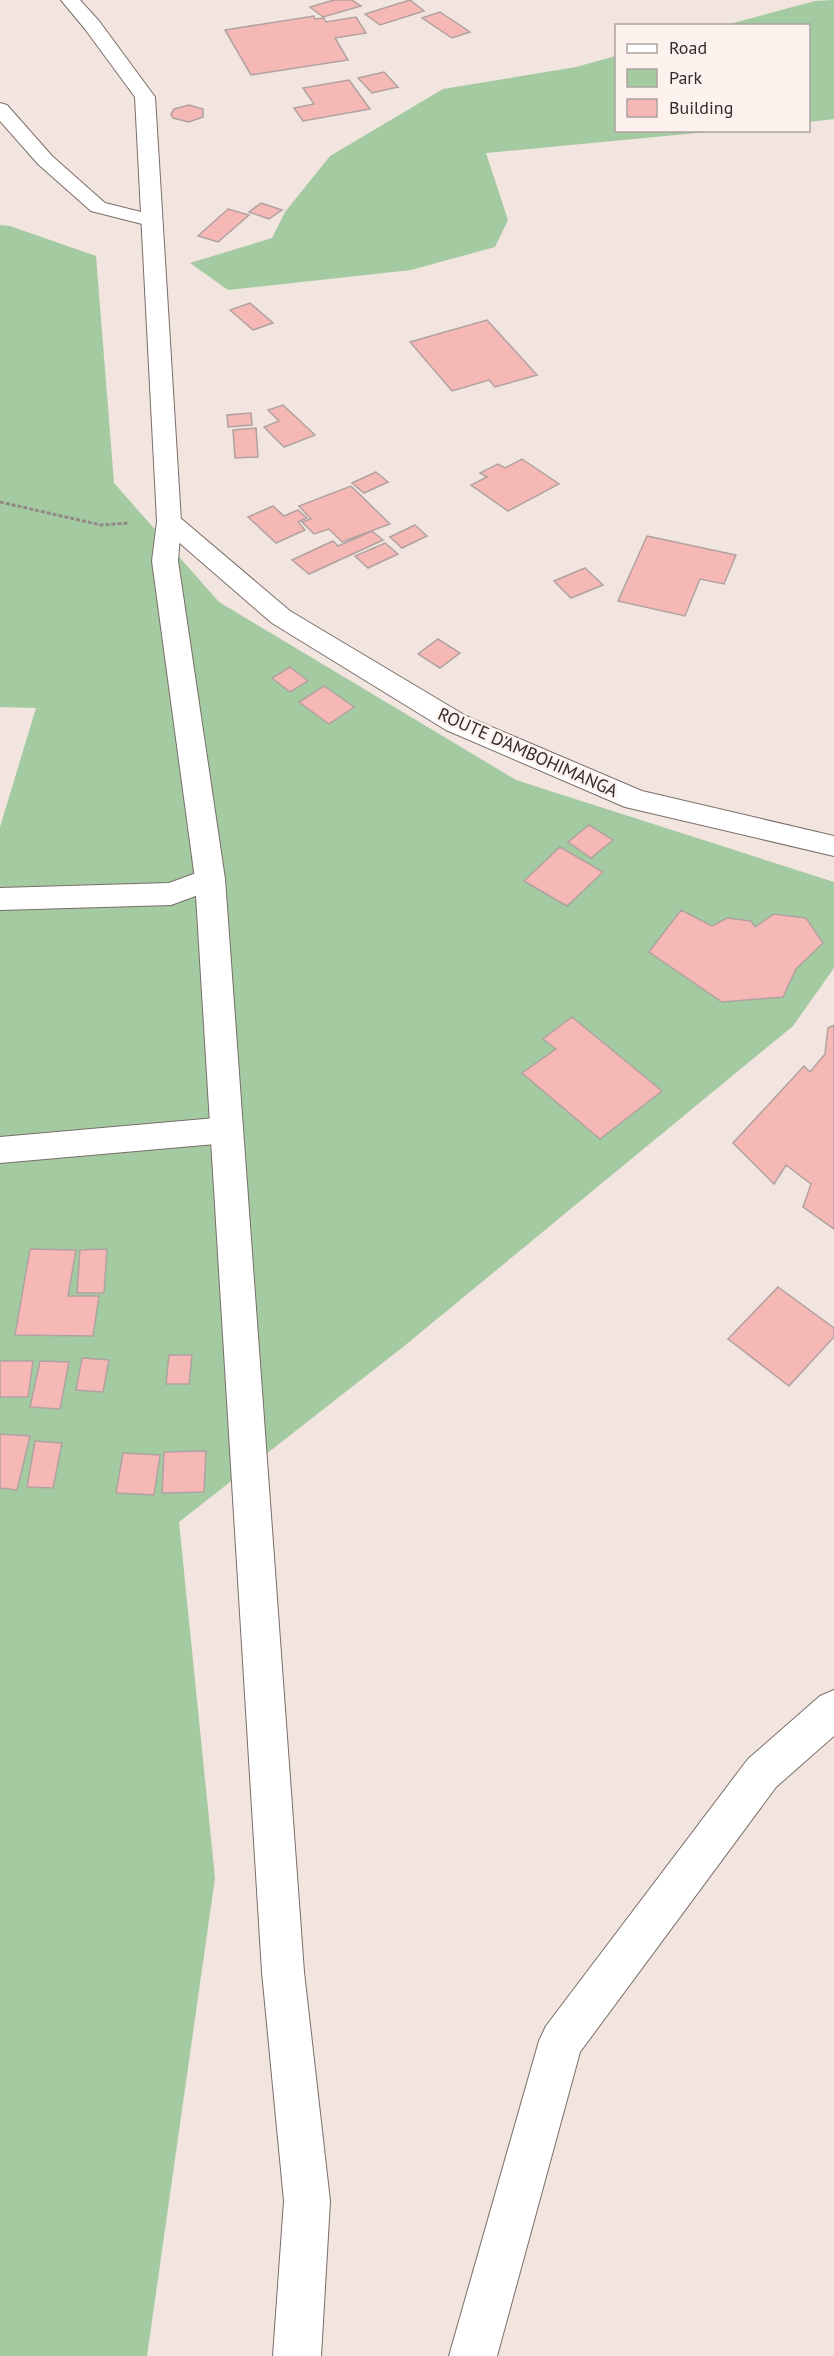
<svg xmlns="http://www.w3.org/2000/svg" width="834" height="2356" font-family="'PT Sans',sans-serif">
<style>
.green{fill:#a3caa1}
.building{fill:#f6b8b4;stroke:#b0a2a1;stroke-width:1.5}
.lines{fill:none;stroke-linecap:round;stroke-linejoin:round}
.minor-casing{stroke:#7a6e69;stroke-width:2}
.tertiary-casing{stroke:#7a6e69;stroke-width:2}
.secondary-casing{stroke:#7a6e69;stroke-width:2}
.path{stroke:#928885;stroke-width:3;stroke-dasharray:4 2;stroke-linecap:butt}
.minor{fill:#fff;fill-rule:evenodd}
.tertiary{fill:#fff;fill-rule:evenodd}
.secondary{fill:#fff;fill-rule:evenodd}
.labels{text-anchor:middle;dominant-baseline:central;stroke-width:5;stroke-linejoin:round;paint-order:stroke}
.street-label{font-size:18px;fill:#322d2b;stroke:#fdf2ee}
</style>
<rect width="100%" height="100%" fill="#f2e4df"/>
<!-- green -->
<path class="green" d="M834,0V119L809,122L808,26L726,25L815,1Z
M616,56V130L718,131L486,153L508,220L495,247L411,270L228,290L190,263L272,238L285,212L330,156L443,89L576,67Z
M0,225L10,226L96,256L114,483L219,602L516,780L834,882V968L793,1026L403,1347L179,1522L215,1878L147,2356H0V827L36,708L0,707Z"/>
<!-- building -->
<path class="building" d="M334,0H352L361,6L323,17L310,7Z
M410,0L424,11L380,25L365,14Z
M440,12L470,32L452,38L422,18Z
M314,16L315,19L324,18L326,22L356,17L366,33L335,38L348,60L251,75L225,30Z
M384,72L398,87L372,93L358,78Z
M349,80L370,109L303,121L294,108L314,104L303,88Z
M189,105L203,109V117L189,122L173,118L171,114L174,109Z
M261,203L282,210L269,219L249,212Z
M228,209L249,215L218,242L198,236Z
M250,303L273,323L253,330L230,310Z
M487,320L537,375L495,387L489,380L452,391L410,342Z
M283,405L315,435L284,447L264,427L279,421L268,410Z
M251,413L252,425L228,427L227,415Z
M256,428L258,457L235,458L233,430Z
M522,459L559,484L508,511L471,485L487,477L480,473L498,464L505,468Z
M376,472L388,482L364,493L352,483Z
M351,486L390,524L342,542L329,529L314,534L302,522L311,519L299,506Z
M273,506L284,516L298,510L307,518L298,522L305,530L276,543L248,517Z
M415,525L427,536L402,548L390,537Z
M372,531L383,540L309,574L292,560L333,541L338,546Z
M647,536L736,555L724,584L700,579L685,616L618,601Z
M385,543L398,554L368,568L355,556Z
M585,568L603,585L571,598L554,581Z
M438,639L460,653L440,668L418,654Z
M290,667L308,681L290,692L272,678Z
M324,686L354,707L329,724L299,702Z
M589,825L613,840L591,858L568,842Z
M560,847L603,872L567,906L524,881Z
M681,910L712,926L727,918L751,921L755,927L774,914L806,918L823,943L796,969L783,997L722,1002L649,952Z
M572,1017L662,1091L600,1139L522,1073L556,1049L543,1039Z
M834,1025V1229L803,1207L811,1184L786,1165L774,1184L733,1143L804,1066L810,1072L825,1054L828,1028Z
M30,1249L76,1250L68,1296H99L93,1336L15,1335Z
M107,1249L104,1293H77L80,1250Z
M778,1287L834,1328V1337L789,1386L728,1339Z
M169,1355H192L189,1384H166Z
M82,1358L109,1360L103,1392L76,1390Z
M0,1361H33L28,1397H0Z
M40,1361L69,1362L60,1409L30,1407Z
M0,1434L30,1436L17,1490L0,1488Z
M35,1441L62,1443L53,1488L27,1487Z
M206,1451L204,1492L162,1493L164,1452Z
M123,1453L160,1455L154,1495L116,1493Z"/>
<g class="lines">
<!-- minor casing -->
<g class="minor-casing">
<path id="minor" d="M0,103L7,105L52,156L105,203L157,216L161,220L157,224L150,226L91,211L38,164L0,121Z
M210,868L220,871L225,879L220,887L171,905L0,910V888L169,883Z
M227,1117L238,1121L243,1130L238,1139L227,1143L0,1163V1137Z
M834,1690V1736L776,1787L580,2052L497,2356H449L539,2041L546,2026L748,1759L820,1696Z"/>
</g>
<!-- tertiary casing -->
<g class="tertiary-casing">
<path id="tertiary" d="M169,513L178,516L290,611L466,716L642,791L834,836V856L625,807L446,730L272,623L160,526L157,521L160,516Z"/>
</g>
<!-- secondary casing -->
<g class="secondary-casing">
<path id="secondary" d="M61,0H80L99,21L155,97L181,521L178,561L225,879L304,1972L330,2201L321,2356H273L284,2201L262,1972L195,879L152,561L157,521L135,97L85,29Z"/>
</g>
<!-- path -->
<path class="path" d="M0,502L101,525L129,523"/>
<!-- minor -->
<use href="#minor" class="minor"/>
<!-- tertiary -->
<use href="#tertiary" class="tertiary"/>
<!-- secondary -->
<use href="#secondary" class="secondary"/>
</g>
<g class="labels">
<!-- street labels -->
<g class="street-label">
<text transform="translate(528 752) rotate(24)">ROUTE D'AMBOHIMANGA</text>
</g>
</g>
<!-- legend -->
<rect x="615" y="24" width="195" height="108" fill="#fdf2ee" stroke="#aca3a0" stroke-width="1.5"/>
<rect x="627" y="44" width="30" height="9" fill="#ffffff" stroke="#aca3a0" stroke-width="1.5"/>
<text x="669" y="54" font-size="18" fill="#322d2b">Road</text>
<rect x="627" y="69" width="30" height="18" fill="#a3caa1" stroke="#aca3a0" stroke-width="1.5"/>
<text x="669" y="84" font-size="18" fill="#322d2b">Park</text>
<rect x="627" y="99" width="30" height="18" fill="#f6b8b4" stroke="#aca3a0" stroke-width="1.5"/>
<text x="669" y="114" font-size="18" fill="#322d2b">Building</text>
</svg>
